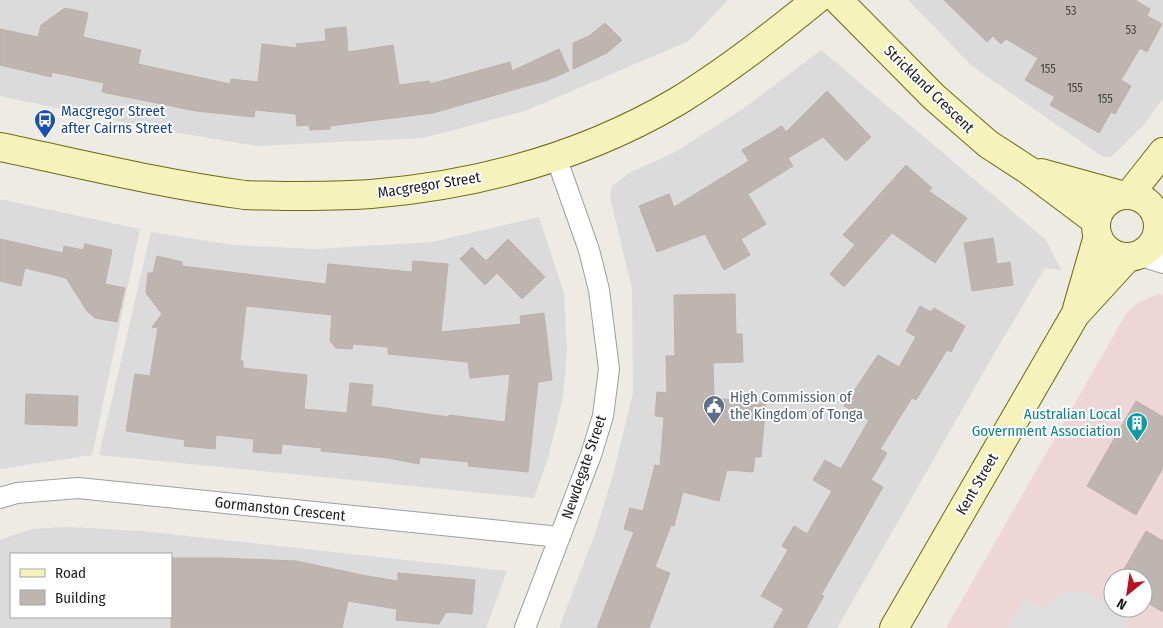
<svg xmlns="http://www.w3.org/2000/svg" width="1163" height="628" font-family="'Fira Sans Condensed',sans-serif">
<style>
.residential{fill:#dcdbdb;fill-rule:evenodd}
.commercial{fill:#eed5d6;fill-rule:evenodd}
.parking{fill:#dedede}
.building{fill:#beb5b1;stroke:#beb0a8;fill-rule:evenodd}
.lines{fill:none;stroke-linecap:round;stroke-linejoin:round}
.street-casing{stroke:#9f9f9f;stroke-width:22}
.secondary-casing{stroke:#6b6c0d;stroke-width:30}
.street{stroke:#fff;stroke-width:20}
.secondary{stroke:#f5f2bc;stroke-width:28}
.labels{text-anchor:middle;dominant-baseline:central;stroke-width:4;stroke-linejoin:round;paint-order:stroke}
.number-label{font-size:12px;fill:#464443}
.street-label{font-size:15px;fill:#1e1e1e;stroke:#fff}
.transit-label{font-size:15px;fill:#164399;stroke:#fff;text-anchor:start}
.service-label{font-size:15px;fill:#4e5e75;stroke:#fff;text-anchor:start}
.culture-label{font-size:15px;fill:#0d838f;stroke:#fff;text-anchor:end}
</style>
<rect width="100%" height="100%" fill="#eeeae4"/>
<!-- residential -->
<path class="residential" d="M0,0H728L689,41L525,111L423,138L257,146L156,129L0,96Z
M908,0H1163V98L1142,127L1111,157H1103L972,66Z
M821,50L1046,240L1061,270L1045,268L998,347L837,628H559L596,531L613,475L633,393L632,289L610,197L612,186L631,172L677,151L744,108Z
M0,199L140,229L92,455L0,469Z
M539,217L564,293L567,351L563,397L548,458L534,498L99,455L151,232L233,245L315,249L432,242Z
M68,527L142,531L507,571L486,628H0V540L32,529ZM11,554H171V617H11Z"/>
<!-- commercial -->
<path class="commercial" d="M1159,293L1163,296V628H946L1126,314L1136,304ZM1113,578H1143V608H1113Z"/>
<!-- parking -->
<path class="parking" d="M1063,592H1086L1131,617L1125,628H1007L1025,598L1043,608L1053,598Z"/>
<!-- building -->
<path class="building" d="M944,0H1135L1150,9L1147,16L1162,24L1147,52L1140,48L1121,80L1131,86L1115,114L1111,112L1099,133L1050,105L1055,97L1025,80L1038,58L1006,39L1001,44L993,36L987,42Z
M65,8L88,13L83,37L141,50L138,64L230,84L231,79L258,82L262,44L297,48L296,44L326,41L325,29L346,27L348,52L393,45L399,85L429,81L430,84L510,62L512,71L559,49L569,71L548,80L433,113L330,126V129L310,130L309,125L297,126L296,114L255,110L254,117L196,111L102,92L104,83L52,72L51,77L0,65V29L38,37L41,25Z
M605,23L622,40L607,53L573,69V43L589,36Z
M827,91L871,137L846,161L823,137L788,158L793,166L748,194L766,224L741,239L750,255L724,270L705,234L657,252L639,206L669,194L674,207L749,161L742,150L782,126L786,132Z
M906,165L932,188L929,191L967,218L935,263L892,233L844,287L830,274L855,245L843,235Z
M993,238L997,264L1010,262L1013,285L972,291L964,243Z
M0,239L63,253L64,246L83,250L85,244L112,250L105,284L125,288L117,322L95,318L87,311L66,278L25,268L21,286L0,281Z
M508,239L545,277L522,299L497,273L485,285L460,259L472,247L486,261Z
M157,256L182,262V266L326,284L328,264L412,272L413,261L448,264L441,332L521,324L520,316L544,313L552,380L538,382L528,472L468,466L469,462L420,457L419,464L388,458L321,451L322,448L282,444L281,454L253,452L254,439L216,435L215,449L184,446L185,440L126,431L135,374L150,376L158,328L152,327L162,314L146,293L148,273H153ZM246,306L332,315L330,341L336,348L352,349L353,344L388,347V354L468,362L470,378L510,374L505,422L449,415L448,417L371,406L373,385L350,383L347,413L304,409L307,375L243,368V361H240Z
M735,294L736,334H742L743,362L713,363L714,398L766,403L761,457H755L753,472L727,470L719,501L683,492L674,526L671,525L655,567L670,573L649,628H597L634,532L624,529L630,508L643,511L655,465L660,466L664,417L655,416L657,392L667,393L666,356H675L674,295Z
M920,306L931,312L934,308L965,326L951,352L947,350L916,400L912,398L880,449L887,453L871,480L883,487L821,595L824,596L806,628H773L784,609L761,596L788,550L782,546L794,526L807,534L832,491L813,480L825,460L841,469L869,420L844,406L878,355L899,367L916,337L906,331Z
M26,394L78,396L77,426L25,424Z
M1136,401L1163,417V468L1136,515L1087,486Z
M1146,531L1163,541V612L1143,600V578H1119Z
M171,558H222L296,561L367,576L398,581V573L475,580L472,614L446,612L439,624L396,620L397,609L348,601L342,628H171Z"/>
<g class="lines">
<!-- street casing -->
<g class="street-casing">
<path id="street" d="M1157,232L1163,237
M1138,255L1163,263
M0,498L17,493L78,488L560,537
M525,628L591,455L603,416L609,369L599,290L589,250L556,157"/>
</g>
<!-- secondary casing -->
<g class="secondary-casing">
<path id="secondary" d="M838,0L934,97L988,144L1028,170L1096,221
M0,147C81,164 162,184 245,195C257,196 271,195 284,196C313,196 342,196 371,194C478,185 585,156 678,101C727,71 772,36 816,0
M1041,173L1121,195
M1129,195L1163,152
M1096 226a31 31 0 1 1 62 0a31 31 0 1 1-62 0Z
M1077,309L1098,236
M894,628L1075,315L1128,257"/>
</g>
<!-- street -->
<use href="#street" class="street"/>
<!-- secondary -->
<use href="#secondary" class="secondary"/>
</g>
<!-- icons -->
<defs>
<g id="bus-pin" transform="scale(1.125)"><path d="M0 17L-7.5 6A9.5 9.5 0 1 1 7.5 6Z" fill="#1a4fb4" stroke="#fff"/><path d="M-5-6H5V4H4V6H2V4H-2V6H-4V4H-5ZM-3.5-4V0h7V-4ZM-3.5 1.2v1.5H-2V1.2ZM2 1.2v1.5H3.5V1.2Z" fill="#fff"/></g>
<g id="civic-pin" transform="scale(1.125)"><path d="M0 17L-7.5 6A9.5 9.5 0 1 1 7.5 6Z" fill="#5c6f8a" stroke="#fff"/><path d="M-.6-6.5H3V-4.5H.6V-3L4-1V1h2V6H-6V1h2V-1L-.6-3ZM-1.2 2.5V6h2.4V2.5Z" fill="#fff"/></g>
<g id="building-pin" transform="scale(1.125)"><path d="M0 17L-7.5 6A9.5 9.5 0 1 1 7.5 6Z" fill="#0f9aa8" stroke="#fff"/><path d="M-4-6H4V6H1V3H-1V6H-4ZM-2.5-4.3h1.7v1.8h-1.7ZM.8-4.3h1.7v1.8H.8ZM-2.5-1h1.7V.8h-1.7ZM.8-1h1.7V.8H.8Z" fill="#fff"/></g>
</defs>
<g fill-rule="evenodd">
<use href="#bus-pin" x="45" y="120"/>
<use href="#civic-pin" x="714" y="406"/>
<use href="#building-pin" x="1137" y="423"/>
</g>
<g class="labels">
<!-- number labels -->
<g class="number-label">
<text x="1071" y="11">53</text>
<text x="1131" y="30">53</text>
<text x="1048" y="69">155</text>
<text x="1075" y="88">155</text>
<text x="1105" y="99">155</text>
</g>
<!-- street labels -->
<g class="street-label">
<text transform="translate(929 89) rotate(44)">Strickland Crescent</text>
<text transform="translate(429 185) rotate(-9)">Macgregor Street</text>
<text transform="translate(584 467) rotate(-71)">Newdegate Street</text>
<text transform="translate(977 484) rotate(-60)">Kent Street</text>
<text transform="translate(280 509) rotate(6)">Gormanston Crescent</text>
</g>
<!-- transit labels -->
<g class="transit-label">
<text x="61" y="111">Macgregor Street<tspan x="61" dy="17">after Cairns Street</tspan></text>
</g>
<!-- service labels -->
<g class="service-label">
<text x="730" y="397">High Commission of<tspan x="730" dy="17">the Kingdom of Tonga</tspan></text>
</g>
<!-- culture labels -->
<g class="culture-label">
<text x="1121" y="414">Australian Local<tspan x="1121" dy="17">Government Association</tspan></text>
</g>
</g>
<!-- legend -->
<rect x="10" y="553" width="162" height="65" fill="#ffffff" stroke="#a5a5a5"/>
<rect x="20" y="569" width="25" height="8" fill="#f5f2bc" stroke="#a5a5a5"/>
<text x="55" y="578" font-size="15" fill="#1e1e1e">Road</text>
<rect x="20" y="590" width="25" height="15" fill="#beb5b1" stroke="#a5a5a5"/>
<text x="55" y="603" font-size="15" fill="#1e1e1e">Building</text>
<!-- north arrow -->
<g transform="translate(1128 593) rotate(210)"><circle r="24" fill="#ffffff" stroke="#a5a5a5"/>
<path d="M0-4L9 19L0 12L-9 19Z" fill="#bc0f1f"/>
<text y="-8" font-size="14" font-weight="bold" text-anchor="middle" fill="#1e1e1e">N</text>
</g>
</svg>
